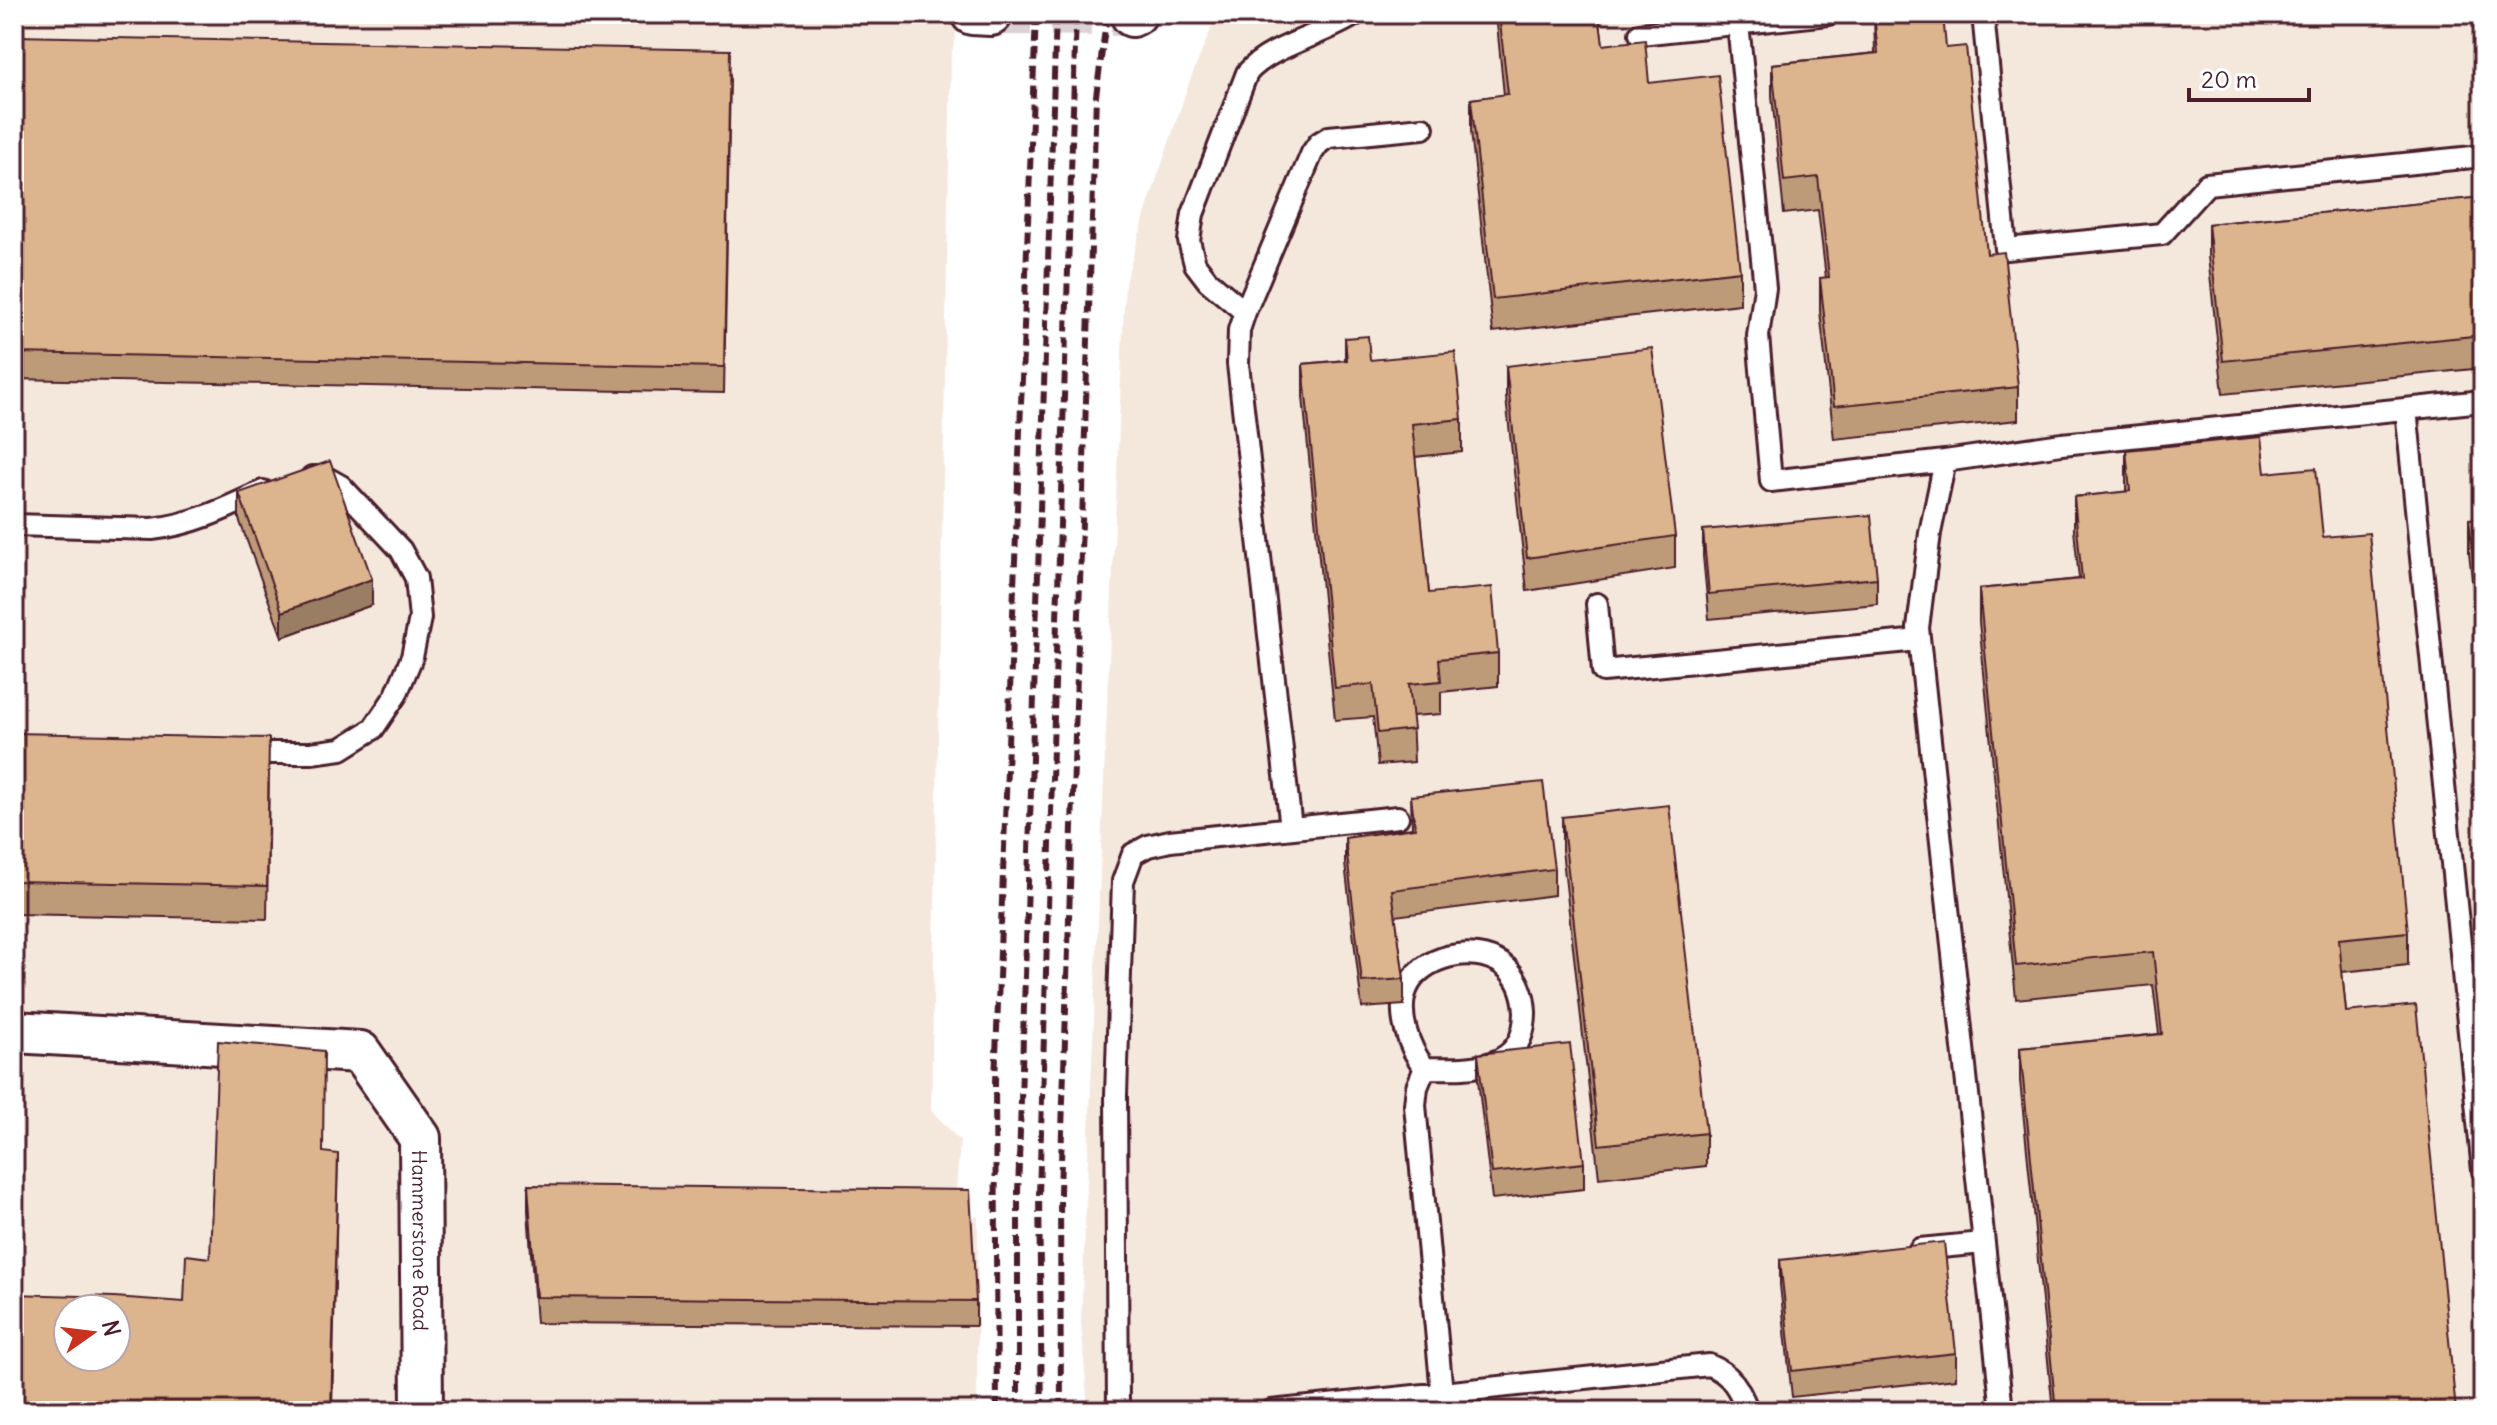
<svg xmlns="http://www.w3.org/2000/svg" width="2497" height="1425" font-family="Delius,sans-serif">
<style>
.built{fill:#f4e8dd;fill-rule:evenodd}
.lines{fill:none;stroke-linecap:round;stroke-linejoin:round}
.street-tunnel{stroke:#dbd2d5;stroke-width:40;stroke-dasharray:40 20;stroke-linecap:butt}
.lane-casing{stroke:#4a1f2b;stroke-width:26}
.street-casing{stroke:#4a1f2b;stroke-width:46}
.lane{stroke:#fff;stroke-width:20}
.street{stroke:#fff;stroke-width:40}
.rail{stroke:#4a1f2b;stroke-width:6;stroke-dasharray:12 6;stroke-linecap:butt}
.wall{fill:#bd9b79;stroke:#4a1f2b;stroke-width:2}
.shaded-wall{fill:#9a7e63;stroke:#4a1f2b;stroke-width:2}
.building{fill:#dcb48d;stroke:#4a1f2b;stroke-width:2;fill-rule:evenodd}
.labels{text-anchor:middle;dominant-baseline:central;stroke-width:7;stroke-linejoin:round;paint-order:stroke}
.street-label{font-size:20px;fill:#4a1f2b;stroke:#fff}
</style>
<rect width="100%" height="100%" fill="#fff"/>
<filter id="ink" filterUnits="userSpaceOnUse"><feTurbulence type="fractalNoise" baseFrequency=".0125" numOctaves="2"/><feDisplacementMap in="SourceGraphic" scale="16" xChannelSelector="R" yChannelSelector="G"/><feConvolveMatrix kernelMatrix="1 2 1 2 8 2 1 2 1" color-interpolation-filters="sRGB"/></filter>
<g filter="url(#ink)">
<!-- built -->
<path class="built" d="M14,14H961L951,56L931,1110L960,1141L954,1217H978L977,1411H14ZM68,1309H116V1357H68Z
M1217,14H2483V1411H1088L1081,1322L1125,283L1149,202L1190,80Z"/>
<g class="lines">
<!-- street-tunnel -->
<path class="street-tunnel" d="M991,15L1132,16"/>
<!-- lane casing -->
<g class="lane-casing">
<path id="lane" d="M1983,14L2006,249L2162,234L2207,184L2483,156
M1738,24L1765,288L1758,336L1771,481L1945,461
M1640,34L1829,14
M1245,312L1208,281L1195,264L1189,241L1193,214L1247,73C1271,45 1323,36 1356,14
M2406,409L2483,1171
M14,525L152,529C192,525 227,508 263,491
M1597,604L1603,671L1919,640
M244,753H311L341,749L373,729L396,695L412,657L420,618L416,578L401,550L341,486L325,477H312
M1291,828L1238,364L1239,330L1245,312L1312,153L1319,143L1329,137L1423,128
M1425,1068C1409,1049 1396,1013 1407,988C1421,956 1473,944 1502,964C1517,975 1524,993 1525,1012C1525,1072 1470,1069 1425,1068L1417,1087L1415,1105L1442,1393
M1920,1249L1983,1243
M1118,1411L1116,1095L1123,881L1133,854L1148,846L1170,841L1398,817
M1271,1411L1709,1365C1732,1374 1739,1389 1748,1411
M2002,1411L1918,628L1930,533L1945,461L2062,444L2483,401"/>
</g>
<!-- street casing -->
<g class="street-casing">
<g id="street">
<path d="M972,14L991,15"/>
<path d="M1132,16L1136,14"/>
<path id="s1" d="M14,1032L360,1052L420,1138L422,1411"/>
</g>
</g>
<!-- lane -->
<use href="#lane" class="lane"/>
<!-- street -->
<use href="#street" class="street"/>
<!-- rail -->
<path class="rail" d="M997,1411L995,1082L1036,14
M1018,1411V1193L1056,14
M1042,1411L1039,1195L1076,14
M1061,1411L1060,1192L1096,96L1107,14"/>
</g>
<!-- wall -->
<path class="wall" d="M1496,14H1599L1603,45L1649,83L1740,271V304L1493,332L1471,131V99L1504,95Z
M1874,14L1946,48L1987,254L2018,387V420L1834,439L1820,311V278H1826L1818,210L1784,214L1772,96V64L1875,53Z
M14,36L730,76L724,393L14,379Z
M2483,197V368L2223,394L2208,257V224Z
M1345,338L1370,360L1462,419V452L1415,457L1429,593L1498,653V686L1441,692V714L1412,716L1414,762L1378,765L1373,717L1335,720L1303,397V364L1345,360Z
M1506,366L1675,536V568L1527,591L1506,398Z
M2126,450L2265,473L2323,537L2408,932V965L2342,972L2346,1012L2456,1411H2053L2020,1081V1048L2159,1034L2153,985L2016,999L1979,622V589L2079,579L2074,530V497L2126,492Z
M239,493L372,605L282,637L239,519Z
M2483,518V683L2469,552V519Z
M1703,530L1877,578V604L1709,619L1703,556Z
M14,733L269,771L267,919L14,914Z
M1411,796L1554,869V895L1395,916L1404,979V1005L1362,1008L1345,864V838L1412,828Z
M1562,817L1706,1133V1166L1599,1178L1562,850Z
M1478,1054L1584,1163V1189L1492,1199L1478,1080Z
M528,1185L976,1301V1326L536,1323L528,1211Z
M1780,1260L1956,1353V1379L1792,1397L1780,1285Z"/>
<!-- shaded-wall -->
<path class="shaded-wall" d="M372,579V605L282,637V612Z
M338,1154L332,1411H331Z"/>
<!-- building -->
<path class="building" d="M1499,14H1599L1603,45L1645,40L1649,83L1718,75L1740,271L1493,299L1471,99L1508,94Z
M1874,14H1943L1946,48L1966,46L1987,254L2004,252L2018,387L1834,406L1820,278L1829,277L1818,177L1784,181L1772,64L1878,53Z
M14,36L730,50L724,367L14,353Z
M2483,197V335L2223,361L2208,224Z
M1368,336L1370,360L1455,352L1462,419L1412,424L1429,593L1492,587L1498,653L1439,659L1441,681L1409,684L1414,729L1378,733L1373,684L1335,688L1303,364L1347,360L1345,338Z
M1652,348L1675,536L1527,558L1506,366Z
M2261,437L2265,473L2316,468L2323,537L2369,533L2408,932L2339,939L2346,1012L2416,1005L2456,1411H2056L2020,1048L2162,1034L2153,952L2016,966L1979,589L2082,579L2074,497L2130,491L2126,450Z
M330,461L372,579L282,612L239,493Z
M1871,515L1877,578L1709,594L1703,530Z
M2483,518V650L2469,519Z
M14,733L269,738L267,886L14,881Z
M1543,782L1554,869L1392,890L1404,979L1362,982L1345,838L1415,828L1411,796Z
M1669,805L1706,1133L1599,1145L1562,817Z
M218,1041L324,1051L323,1152L338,1154L331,1411H14V1294L114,1297L184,1302L186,1255L210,1258ZM68,1309H116V1357H68Z
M1570,1044L1584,1163L1492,1173L1478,1054Z
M528,1185L970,1190L976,1301L536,1297Z
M1944,1242L1956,1353L1792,1371L1780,1260Z"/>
</g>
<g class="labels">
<!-- street labels -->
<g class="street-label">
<text stroke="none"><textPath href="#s1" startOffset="554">Hammerstone Road</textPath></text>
</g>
</g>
<!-- margin -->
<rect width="2497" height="1425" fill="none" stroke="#fff" stroke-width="48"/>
<rect x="24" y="24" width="2449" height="1377" fill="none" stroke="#4a1f2b" stroke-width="3" filter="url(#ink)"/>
<!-- north arrow -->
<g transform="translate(92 1333) rotate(76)"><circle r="38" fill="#ffffff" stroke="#b7a5aa" stroke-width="2"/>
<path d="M0-6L14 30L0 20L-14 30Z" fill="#c8321e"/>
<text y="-12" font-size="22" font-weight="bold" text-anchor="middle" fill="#4a1f2b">N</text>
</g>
<!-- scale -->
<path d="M2189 88v12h120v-12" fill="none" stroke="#4a1f2b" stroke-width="4"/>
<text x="2201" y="88" font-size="24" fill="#4a1f2b" stroke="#ffffff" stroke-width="6" paint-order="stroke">20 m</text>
</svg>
